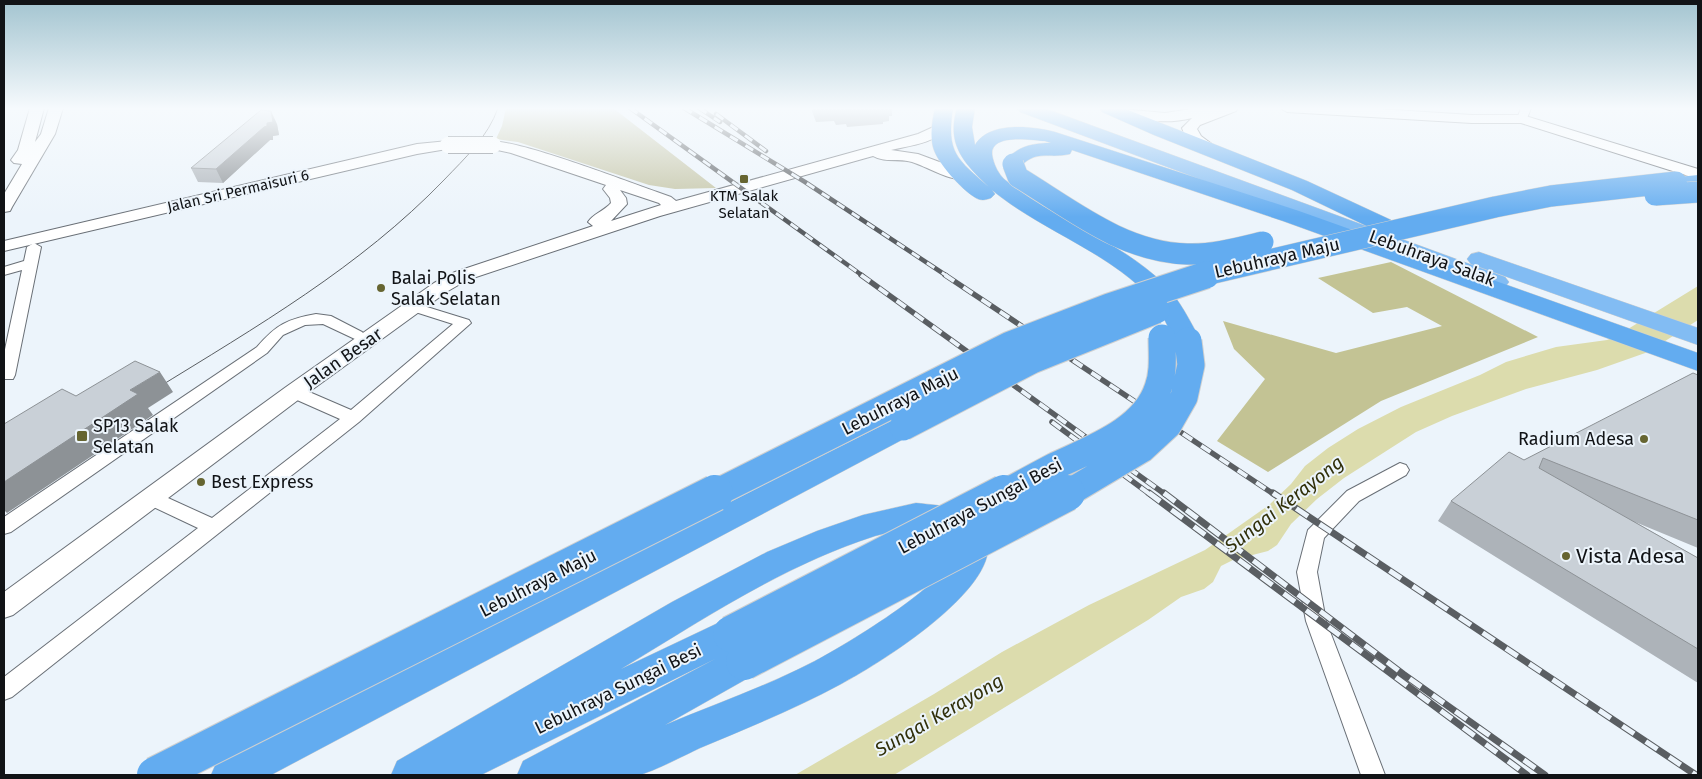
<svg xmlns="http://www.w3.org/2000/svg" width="1702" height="779" font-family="'Fira Sans',sans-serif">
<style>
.green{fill:#c4c4a5}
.forest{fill:#c3c394}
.water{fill:#dcdcad}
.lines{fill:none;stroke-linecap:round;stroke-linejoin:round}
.minor-casing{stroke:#696f76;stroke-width:2}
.tertiary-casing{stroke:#696f76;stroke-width:2}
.trunk-casing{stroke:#cfd0d0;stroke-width:1}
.motorway-casing{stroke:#cfd0d0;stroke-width:1}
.minor{fill:#fff;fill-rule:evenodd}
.tertiary{fill:#fff;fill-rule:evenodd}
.trunk{fill:#82bcf3;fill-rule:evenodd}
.motorway{fill:#63acf0;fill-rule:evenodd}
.tram{stroke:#5a5e62;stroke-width:1}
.rail-far2-casing{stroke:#5a5e62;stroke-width:4.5}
.rail-far1-casing{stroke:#5a5e62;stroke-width:5.5}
.rail-casing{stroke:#5a5e62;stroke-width:7}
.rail-far2{stroke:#ecf4fb;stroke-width:3;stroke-dasharray:9;stroke-linecap:butt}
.rail-far1{stroke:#ecf4fb;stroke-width:4;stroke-dasharray:11;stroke-linecap:butt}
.rail{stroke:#ecf4fb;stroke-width:5;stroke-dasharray:14;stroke-linecap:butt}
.tertiary-bridge-casing{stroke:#696f76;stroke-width:18;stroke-linecap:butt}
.motorway-bridge-far2-casing{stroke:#cfd0d0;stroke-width:22;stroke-linecap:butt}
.motorway-bridge-far1-casing{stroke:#cfd0d0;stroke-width:29;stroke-linecap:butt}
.motorway-bridge-casing{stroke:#cfd0d0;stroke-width:38;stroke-linecap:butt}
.tertiary-bridge{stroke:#fff;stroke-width:16}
.motorway-bridge-far2{stroke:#63acf0;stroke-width:21}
.motorway-bridge-far1{stroke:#63acf0;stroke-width:27}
.motorway-bridge{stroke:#63acf0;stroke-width:36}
.wall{fill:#adb3b9}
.shaded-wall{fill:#8d9296}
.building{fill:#c9d0d7;stroke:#8d9296}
.poi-dot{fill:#666531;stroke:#ecf4fb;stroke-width:2}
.labels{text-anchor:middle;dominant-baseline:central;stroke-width:4;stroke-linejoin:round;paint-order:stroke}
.far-street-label{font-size:15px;fill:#111316;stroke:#ecf4fb}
.far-poi-label{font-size:15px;fill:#111316;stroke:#ecf4fb}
.street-label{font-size:18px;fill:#111316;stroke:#ecf4fb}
.poi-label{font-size:18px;fill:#111316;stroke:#ecf4fb;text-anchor:start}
.water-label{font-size:19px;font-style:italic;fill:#31300a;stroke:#ecf4fb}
.near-poi-label{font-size:21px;fill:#111316;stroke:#ecf4fb;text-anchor:start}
</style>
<rect width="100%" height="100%" fill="#ecf4fb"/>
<!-- green -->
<path class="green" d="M506,108H613L716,188L675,189L649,185L518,142L496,139L502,126Z"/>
<!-- forest -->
<path class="forest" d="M1391,262L1538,337L1381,401L1268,472L1217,441L1265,379L1234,349L1223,321L1336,353L1442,326L1407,307L1373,313L1318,278Z"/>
<!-- water -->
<path class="water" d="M1698,286V320L1648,352L1597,370L1526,389L1452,416L1416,432L1344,478L1317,499L1291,524L1277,545L1268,551L1233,560L1221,566L1213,582L1204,589L1181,597L1148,620L894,775H795L934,694L1002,652L1089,605L1205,550L1269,505L1291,484L1305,466L1328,448L1358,429L1401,407L1480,375L1506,362L1556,347L1607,340L1615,337Z"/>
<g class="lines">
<!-- minor casing -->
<g class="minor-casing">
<path id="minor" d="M1521,108H1531L1526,121L1522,122L1517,119Z
M34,243L41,247L15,375L13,379H4V354L22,270L4,275V267L24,261L27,247Z
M414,303L469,320L471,323L359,422L12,697L4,700V677L198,528L145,503L142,498L145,493L151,491L157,493L212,518L340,419L288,396L286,392L288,388L294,387L300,388L351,410L453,324L409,310L407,307L409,304Z
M316,314L331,316L362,332L365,335L362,338L357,340L323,324L305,325L283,335L267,353L11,532L4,534V517L257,347C276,325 287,319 316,314Z
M1400,463L1406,465L1409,470L1406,475L1359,501L1324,538L1317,572L1326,621L1385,775H1361L1306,621L1297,572L1308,530L1347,491Z"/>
</g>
<!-- tertiary casing -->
<g class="tertiary-casing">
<path id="tertiary" d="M30,108H44L35,142L41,134L49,108H63L55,134L12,207L10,211L4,212V194L22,164L14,163L11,160L18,150Z
M1112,108L1165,113L1197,108H1238L1236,111L1200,125L1197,129L1201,136L1221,151L1218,154C1203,158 1186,142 1182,128L1192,118C1165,125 1139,120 1113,113Z
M1280,108H1363L1472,115H1522L1698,169V179L1521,123H1472L1287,112Z
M940,124L945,125L947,128C936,143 908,146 891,150L918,154L969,173L971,176L969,179C953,183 928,167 912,162C900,158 884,163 873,156L660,216L467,280L448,291L302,397L13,615L4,618V592L286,387L434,283L455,272L593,226L588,222C593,214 604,211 611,203L610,198L603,189L606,185L511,153L488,148L486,145L488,142C509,136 628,182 657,192L671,197L676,201L918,134ZM620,190L659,203L661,205L611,221L627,204L626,198Z
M448,141L453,142L455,145L453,148L417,154L4,251V241L417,144Z"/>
</g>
<!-- trunk casing -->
<g class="trunk-casing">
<path id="trunk" d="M1017,108H1044L1505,277L1509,282L1505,287L1497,289L1489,287L1020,112Z
M1479,252L1698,328V345L1471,264L1467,259L1471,254Z"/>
</g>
<!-- motorway casing -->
<g class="motorway-casing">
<path id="motorway" d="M935,108H953C946,153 957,159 989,187C964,163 946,145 957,108H975L972,127L975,145C989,121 1032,126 1055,132L1299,211L1698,353V371L1283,221L1072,150L1070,154C1051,159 1034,149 1020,168L1013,170L1006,168L1003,164C1015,147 1031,143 1051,143L1045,141C1031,140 985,132 993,159C995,167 999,174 1004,179C1053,219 1119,240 1164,284C1180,300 1190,321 1201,341L1197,347L1188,349L1179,347C1168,330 1162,309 1147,294C1104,250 1039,229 992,190L995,194L991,198C986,200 981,201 976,198C962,190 937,163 933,147C930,134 932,121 935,108Z
M1099,108H1123L1307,181L1391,220L1394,225L1391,230L1383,232L1375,230L1292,190L1154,135L1102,112Z
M1698,175V187L1676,188L1669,186L1666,182L1669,178Z
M903,417L913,420L917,427L913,434L271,775H211L217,761L893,420Z
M916,503C943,506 971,506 985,533C1011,583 877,665 841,684C795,709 747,728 700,748C685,755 651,773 638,775C626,777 612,775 600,775C572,775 545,775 517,775L523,761L715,659L481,775H391L397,761L672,602L767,552L817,531L863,515ZM916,528C925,529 938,528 946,532C1000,557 834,651 815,661C767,686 715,704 665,725L757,673L762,662L757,651L744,646L736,649L744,645L749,634L744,623L731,619L718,623L621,669C702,620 784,565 875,536C888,532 903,531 916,528Z"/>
</g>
<!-- minor -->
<use href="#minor" class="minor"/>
<!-- tertiary -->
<use href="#tertiary" class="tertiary"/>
<!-- trunk -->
<use href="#trunk" class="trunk"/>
<!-- motorway -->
<use href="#motorway" class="motorway"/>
<!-- tram -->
<path class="tram" d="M154,390C256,327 360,267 444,180C465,158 488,137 498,108"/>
<!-- rail-far2 casing -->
<g class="rail-far2-casing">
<path id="rail-far2" d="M630,108L863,276
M684,108L805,182L947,276
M699,108L720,122
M716,114L766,151"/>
</g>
<!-- rail-far1 casing -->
<g class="rail-far1-casing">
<path id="rail-far1" d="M861,275L1166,495
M945,275L1275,495
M1052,422L1151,495"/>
</g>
<!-- rail casing -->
<g class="rail-casing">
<path id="rail" d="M1149,493L1527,775
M1164,493L1403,674L1545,775
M1273,493L1696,775"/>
</g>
<!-- rail-far2 -->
<use href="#rail-far2" class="rail-far2"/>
<!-- rail-far1 -->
<use href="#rail-far1" class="rail-far1"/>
<!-- rail -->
<use href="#rail" class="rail"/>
<!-- tertiary-bridge casing -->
<g class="tertiary-bridge-casing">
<path id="tertiary-bridge" d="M448,145H493"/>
</g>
<!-- motorway-bridge-far2 casing -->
<g class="motorway-bridge-far2-casing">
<path id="motorway-bridge-far2" d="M1013,164L1018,177C1071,209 1122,252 1187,254C1213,255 1238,248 1263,242
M1655,195L1698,192
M1201,276L1495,207L1551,196L1676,182"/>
</g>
<!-- motorway-bridge-far1 casing -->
<g class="motorway-bridge-far1-casing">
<path id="motorway-bridge-far1" d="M903,427L1032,360L1156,310
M712,495L1010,345L1109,307L1206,275
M1002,495C1019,485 1036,476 1053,467C1090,449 1144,431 1158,388C1164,372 1162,355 1162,338
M1065,495L1142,449L1168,425L1184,397L1191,365L1188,341"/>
</g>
<!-- motorway-bridge casing -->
<g class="motorway-bridge-casing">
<path id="motorway-bridge" d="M731,634L1004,493
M744,662L1067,493
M155,775L715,493"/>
</g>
<!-- tertiary-bridge -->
<use href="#tertiary-bridge" class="tertiary-bridge"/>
<!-- motorway-bridge-far2 -->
<use href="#motorway-bridge-far2" class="motorway-bridge-far2"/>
<!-- motorway-bridge-far1 -->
<use href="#motorway-bridge-far1" class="motorway-bridge-far1"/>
<!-- motorway-bridge -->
<use href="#motorway-bridge" class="motorway-bridge"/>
</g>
<!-- wall -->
<path class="wall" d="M812,108H892V116H889V121L883,122V124L847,127L846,124L836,125L834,121L816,122L812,111Z
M277,124L279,135L273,136V140H270L223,183L198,182L191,168Z
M1698,375V548L1635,522L1698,558V683L1438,521L1451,501L1524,460Z"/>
<!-- shaded-wall -->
<path class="shaded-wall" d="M271,111L277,124L279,135L273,136V140H270L223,183L216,169L267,123Z
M160,372L173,392L148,408L153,415L7,513L4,510V482L130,390Z"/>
<!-- building -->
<path class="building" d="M846,108H861L847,109Z
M261,110L271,111L273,122L267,123V126L264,127L216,169L191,168Z
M135,361L160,372L130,390L138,394L4,482V424L62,389L76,396Z
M1693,373L1698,375V520L1543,458L1539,468L1698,558V649L1451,501L1509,452L1524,460Z"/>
<!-- sky -->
<linearGradient id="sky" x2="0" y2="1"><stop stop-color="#a3c4d0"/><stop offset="0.5" stop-color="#f6fafd"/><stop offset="1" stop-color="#f6fafd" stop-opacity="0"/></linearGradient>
<rect width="1702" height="217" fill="url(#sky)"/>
<!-- markers -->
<g class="poi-dot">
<rect x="739" y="174" width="10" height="10" rx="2.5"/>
<circle cx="381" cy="288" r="5"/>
<rect x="76" y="430" width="12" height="12" rx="2.5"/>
<circle cx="1644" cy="439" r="5"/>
<circle cx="201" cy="482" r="5"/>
<circle cx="1566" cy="556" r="5"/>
</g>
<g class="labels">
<!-- far-street labels -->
<g class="far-street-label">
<text transform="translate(238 191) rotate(-13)">Jalan Sri Permaisuri 6</text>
</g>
<!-- far-poi labels -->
<g class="far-poi-label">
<text x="744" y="196">KTM Salak<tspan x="744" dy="17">Selatan</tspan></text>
</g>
<!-- street labels -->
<g class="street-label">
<text transform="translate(1277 258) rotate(-13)">Lebuhraya Maju</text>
<text transform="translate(1432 258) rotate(20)">Lebuhraya Salak</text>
<text transform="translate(343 358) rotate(-35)">Jalan Besar</text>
<text transform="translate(900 401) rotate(-27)">Lebuhraya Maju</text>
<text transform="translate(980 506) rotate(-28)">Lebuhraya Sungai Besi</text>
<text transform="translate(538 583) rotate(-27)">Lebuhraya Maju</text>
<text transform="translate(618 689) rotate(-26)">Lebuhraya Sungai Besi</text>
</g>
<!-- poi labels -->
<g class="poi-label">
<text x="391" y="278">Balai Polis<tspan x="391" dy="21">Salak Selatan</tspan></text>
<text x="93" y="426">SP13 Salak<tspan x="93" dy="21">Selatan</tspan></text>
<text x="1634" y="439" text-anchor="end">Radium Adesa</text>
<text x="211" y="482">Best Express</text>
</g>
<!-- water labels -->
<g class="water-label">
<text transform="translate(1284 504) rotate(-38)">Sungai Kerayong</text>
<text transform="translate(939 715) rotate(-30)">Sungai Kerayong</text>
</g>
<!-- near-poi labels -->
<g class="near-poi-label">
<text x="1576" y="556">Vista Adesa</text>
</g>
</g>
<!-- border -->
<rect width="1702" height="779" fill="none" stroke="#111316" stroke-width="10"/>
</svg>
